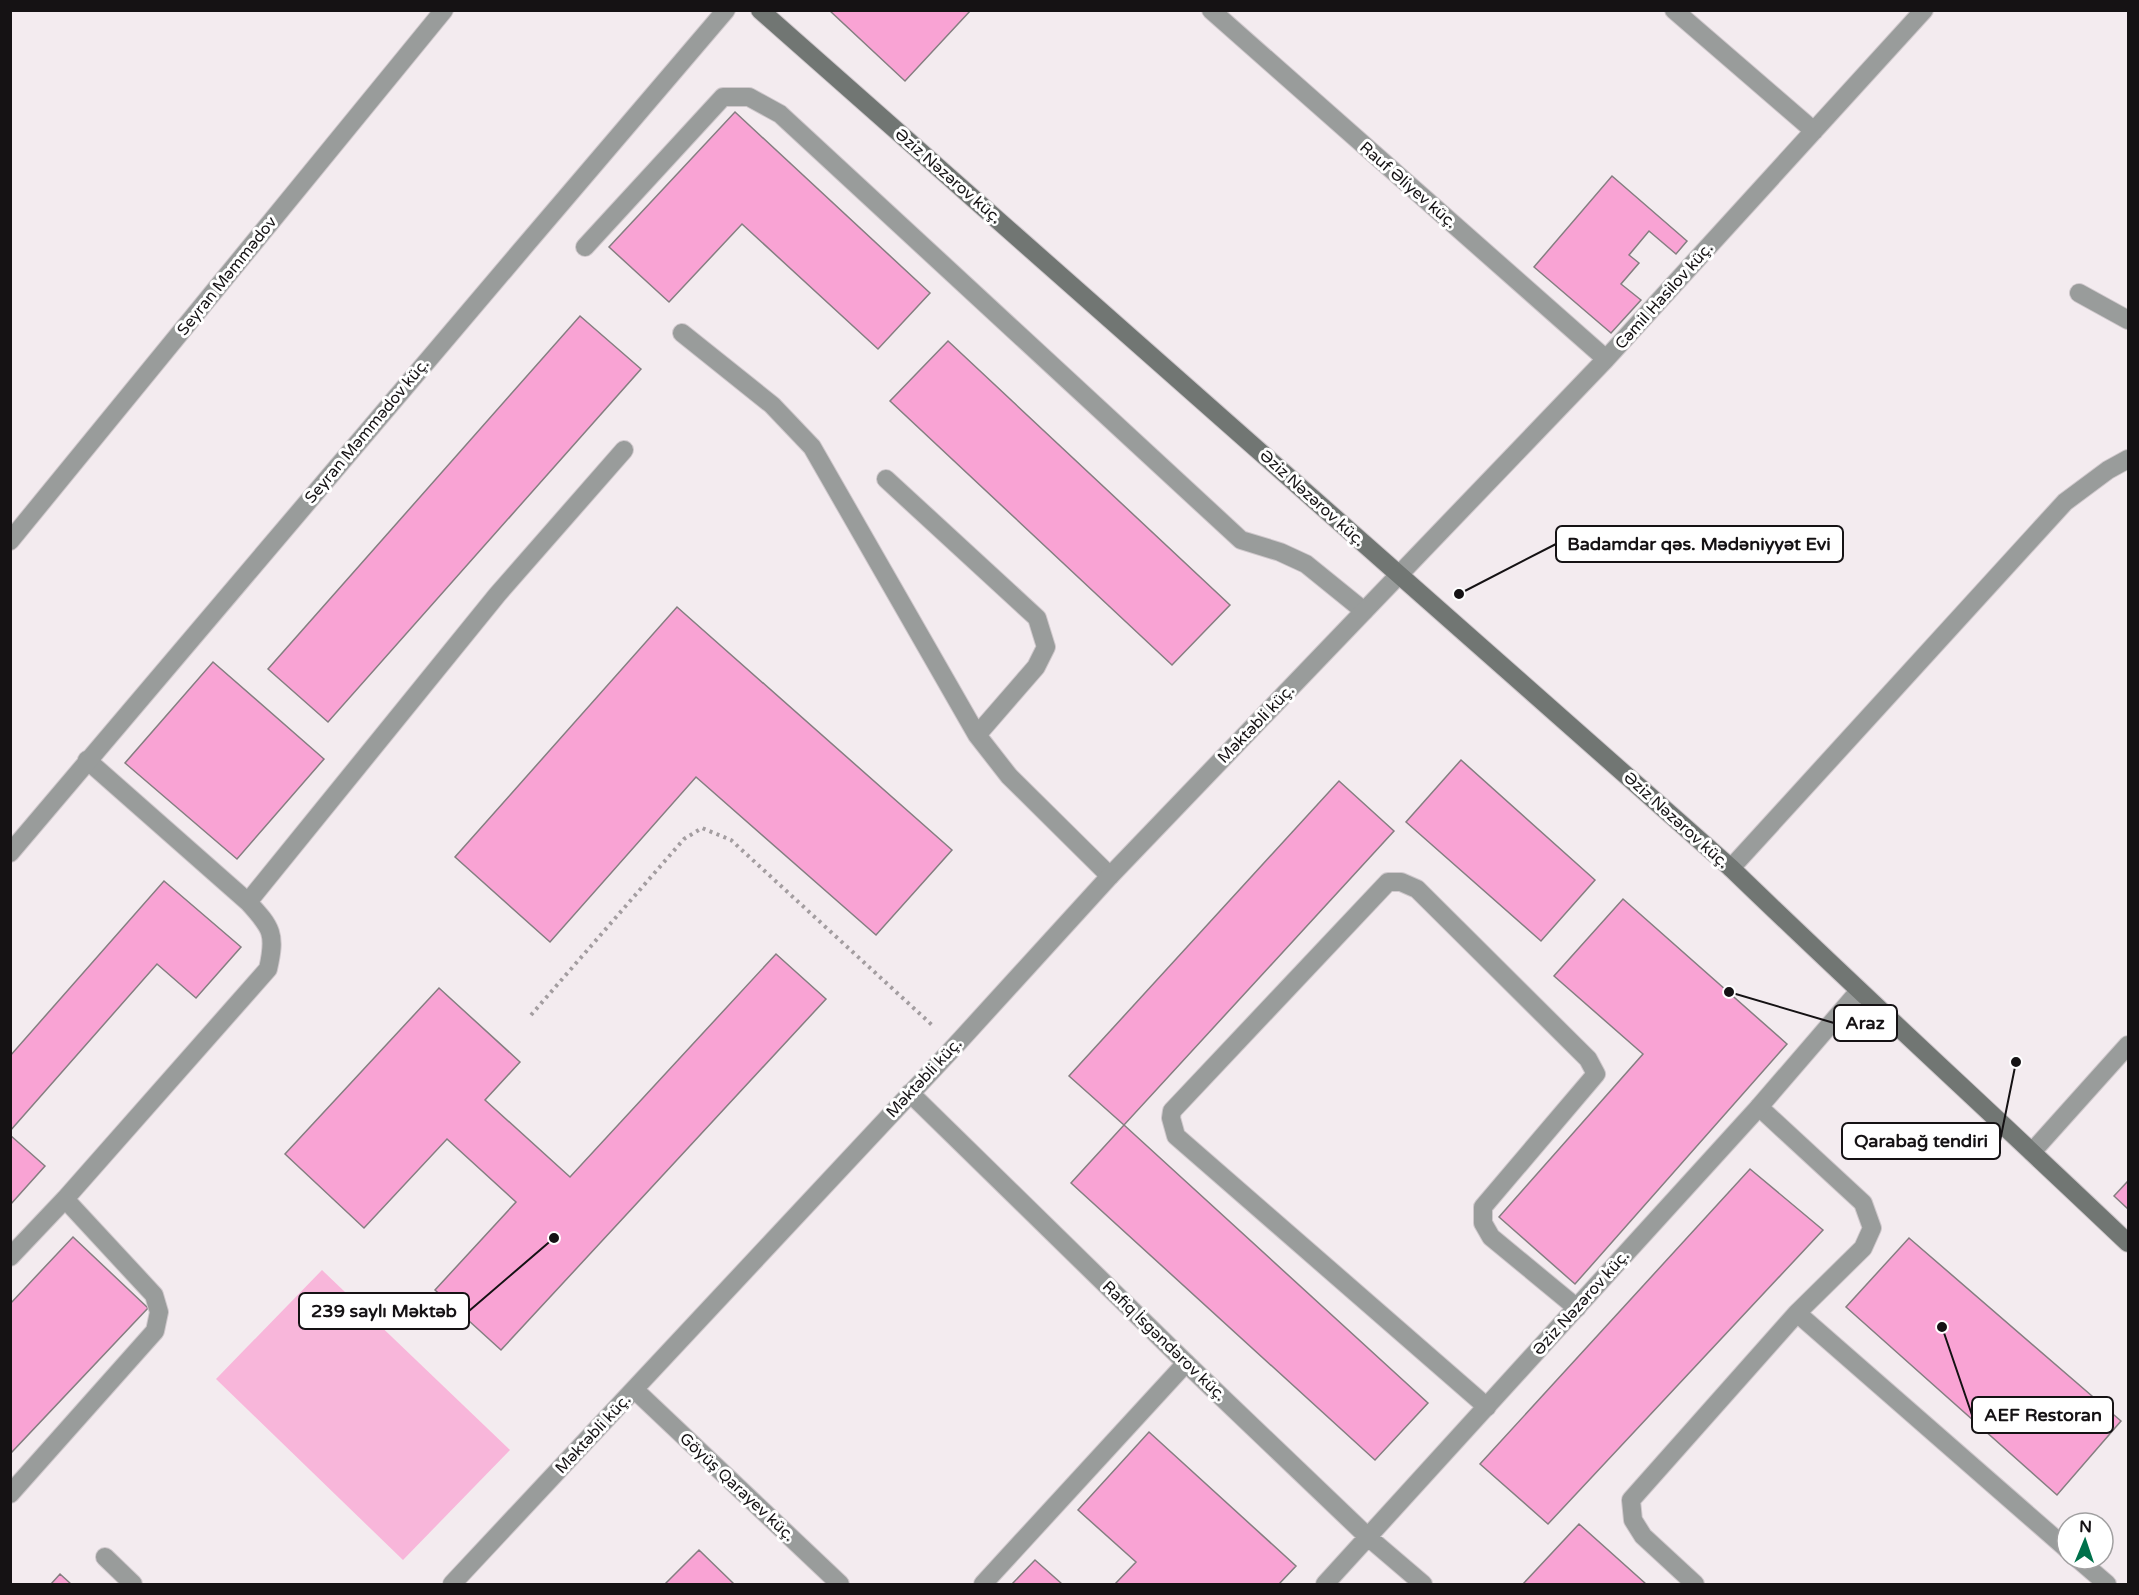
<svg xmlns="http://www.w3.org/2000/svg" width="2139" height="1595" font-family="'Varela Round',sans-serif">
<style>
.green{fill:#f8b6da}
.building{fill:#f9a3d4;stroke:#857e81;stroke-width:1.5}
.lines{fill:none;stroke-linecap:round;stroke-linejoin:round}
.lane-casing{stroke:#cfc8cc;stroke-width:20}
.street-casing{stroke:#cfc8cc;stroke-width:20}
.secondary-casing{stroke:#cfc8cc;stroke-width:20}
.path{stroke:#a39da0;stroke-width:4;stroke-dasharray:3 4.5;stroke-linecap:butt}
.lane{stroke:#999c9b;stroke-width:18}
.street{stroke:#999c9b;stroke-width:18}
.secondary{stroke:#717673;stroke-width:18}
.labels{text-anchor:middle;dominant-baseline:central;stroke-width:6;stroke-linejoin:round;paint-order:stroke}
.street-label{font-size:16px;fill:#151214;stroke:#fff}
.leader{fill:none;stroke:#151214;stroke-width:2}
.callout-dot{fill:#151214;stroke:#fff;stroke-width:2}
.callout{fill:#fff;stroke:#151214;stroke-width:2}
.callout-label{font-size:18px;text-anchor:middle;font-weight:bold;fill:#151214}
</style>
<rect width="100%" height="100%" fill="#f3ebef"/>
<!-- green -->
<path class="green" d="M322,1270L510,1450L403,1560L216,1379Z"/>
<!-- building -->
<path class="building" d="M829,10H971L905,81Z
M735,112L930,293L878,349L742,224L669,302L609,247Z
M1612,176L1687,241L1676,254L1649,231L1629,255L1639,263L1621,284L1641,300L1611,333L1534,267Z
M580,316L641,369L328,722L268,669Z
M948,341L1230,605L1172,665L890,401Z
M677,607L952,850L876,935L696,777L550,942L455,857Z
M213,662L324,759L237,859L125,763Z
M1461,760L1595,880L1541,941L1406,822Z
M1339,781L1394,831L1124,1125L1069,1076Z
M164,881L241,947L196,998L157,964L10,1131V1056Z
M1623,899L1787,1044L1575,1284L1499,1217L1643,1054L1554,976Z
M776,954L826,999L501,1350L435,1290L516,1202L447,1139L364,1228L285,1154L439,988L520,1062L485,1100L570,1177Z
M1124,1125L1428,1403L1375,1460L1071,1183Z
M10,1135L45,1166L10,1205Z
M1750,1169L1823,1230L1548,1524L1480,1464Z
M2128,1181V1209L2114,1196Z
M73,1237L148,1308L10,1454V1304Z
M1909,1238L2121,1421L2057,1495L1846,1307Z
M1149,1432L1296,1566L1279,1584H1115L1136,1562L1078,1510Z
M1579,1524L1646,1584H1523Z
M699,1550L734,1584H665Z
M1035,1560L1062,1584H1012Z
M60,1574L71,1584H51Z"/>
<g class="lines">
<!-- lane casing -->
<g class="lane-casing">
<path id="lane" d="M585,247L723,97H749L780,114L1241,540L1280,552L1306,564L1364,611
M682,333L772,405L812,447L977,735L1009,776L1110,876
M886,479L1037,618L1046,647L1036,667L977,735
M248,902L497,595L624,450
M10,1257L65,1199L268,969C276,934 272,928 248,902L87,760
M1797,1313L2067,1549
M1487,1407L1176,1136L1171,1118L1172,1111L1388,882H1401L1417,889L1588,1059L1596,1074L1483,1207V1223L1491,1237L1577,1308
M10,1494L155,1331L159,1312L154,1295L65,1199
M105,1557L133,1584
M2078,1559L2107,1584
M983,1584L1186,1363
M1695,1584L1643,1536L1633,1520L1631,1500L1797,1313L1863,1248L1872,1228L1863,1203L1759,1107"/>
</g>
<!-- street casing -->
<g class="street-casing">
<path id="street" d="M1211,10L1606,359
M1674,10L1814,131
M2079,293L2128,320
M10,541L444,10
M10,853L529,241L726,10
M1731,868L2065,502L2108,470L2128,459
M910,1093L1186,1363L1368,1537L1423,1584
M2032,1152L2128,1045
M635,1390L840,1584
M452,1584L955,1046L1110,876L1606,359L1924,10
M1325,1584L1759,1107L1859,991"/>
</g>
<!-- secondary casing -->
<g class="secondary-casing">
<path id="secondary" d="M760,10L1731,868C1862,995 1997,1118 2128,1243"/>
</g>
<!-- path -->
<path class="path" d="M531,1015L684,839L702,828L731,840L932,1025"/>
<!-- lane -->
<use href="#lane" class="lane"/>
<!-- street -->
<use href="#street" class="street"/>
<!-- secondary -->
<use href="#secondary" class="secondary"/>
</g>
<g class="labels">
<!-- street labels -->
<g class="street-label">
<text transform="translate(948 176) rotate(41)">Əziz Nəzərov küç.</text>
<text transform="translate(1408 185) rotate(41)">Rauf Əliyev küç.</text>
<text transform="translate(227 276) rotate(-51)">Seyran Məmmədov</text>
<text transform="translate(1664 296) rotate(-48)">Cəmil Hasilov küç.</text>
<text transform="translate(367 431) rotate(-50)">Seyran Məmmədov küç.</text>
<text transform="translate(1312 498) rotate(42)">Əziz Nəzərov küç.</text>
<text transform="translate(1256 724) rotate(-46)">Məktəbli küç.</text>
<text transform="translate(1676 820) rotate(42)">Əziz Nəzərov küç.</text>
<text transform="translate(924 1078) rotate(-47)">Məktəbli küç.</text>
<text transform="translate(1581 1303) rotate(-48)">Əziz Nəzərov küç.</text>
<text transform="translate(1164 1341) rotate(44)">Rafiq İsgəndərov küç.</text>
<text transform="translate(593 1434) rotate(-47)">Məktəbli küç.</text>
<text transform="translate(737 1487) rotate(43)">Göyüş Qarayev küç.</text>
</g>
</g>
<!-- callouts -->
<path class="leader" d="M1459 594L1556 544M1729 992L1834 1023M2016 1062L2000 1141M554 1238L469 1311M1942 1327L1972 1415"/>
<g class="callout-dot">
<circle cx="1459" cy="594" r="6"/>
<circle cx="1729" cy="992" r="6"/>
<circle cx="2016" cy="1062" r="6"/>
<circle cx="554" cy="1238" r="6"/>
<circle cx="1942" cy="1327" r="6"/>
</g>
<g class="callout">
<rect x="1556" y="526" width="287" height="36" rx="6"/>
<rect x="1834" y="1005" width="63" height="36" rx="6"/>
<rect x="1842" y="1123" width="158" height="36" rx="6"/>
<rect x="299" y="1293" width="170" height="36" rx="6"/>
<rect x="1972" y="1397" width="141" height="36" rx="6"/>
</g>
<g class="callout-label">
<text x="1699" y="550">Badamdar qəs. Mədəniyyət Evi</text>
<text x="1865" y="1029">Araz</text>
<text x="1921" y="1147">Qarabağ tendiri</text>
<text x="384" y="1317">239 saylı Məktəb</text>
<text x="2043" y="1421">AEF Restoran</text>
</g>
<!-- border -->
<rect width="2139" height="1595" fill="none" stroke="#151214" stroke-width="24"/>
<!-- north arrow -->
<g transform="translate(2085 1541) rotate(2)"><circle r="28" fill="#ffffff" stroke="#a1a0a1" stroke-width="1.5"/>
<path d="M0-4.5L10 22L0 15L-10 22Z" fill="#00714b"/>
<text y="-9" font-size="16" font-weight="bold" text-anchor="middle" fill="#151214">N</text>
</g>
</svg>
